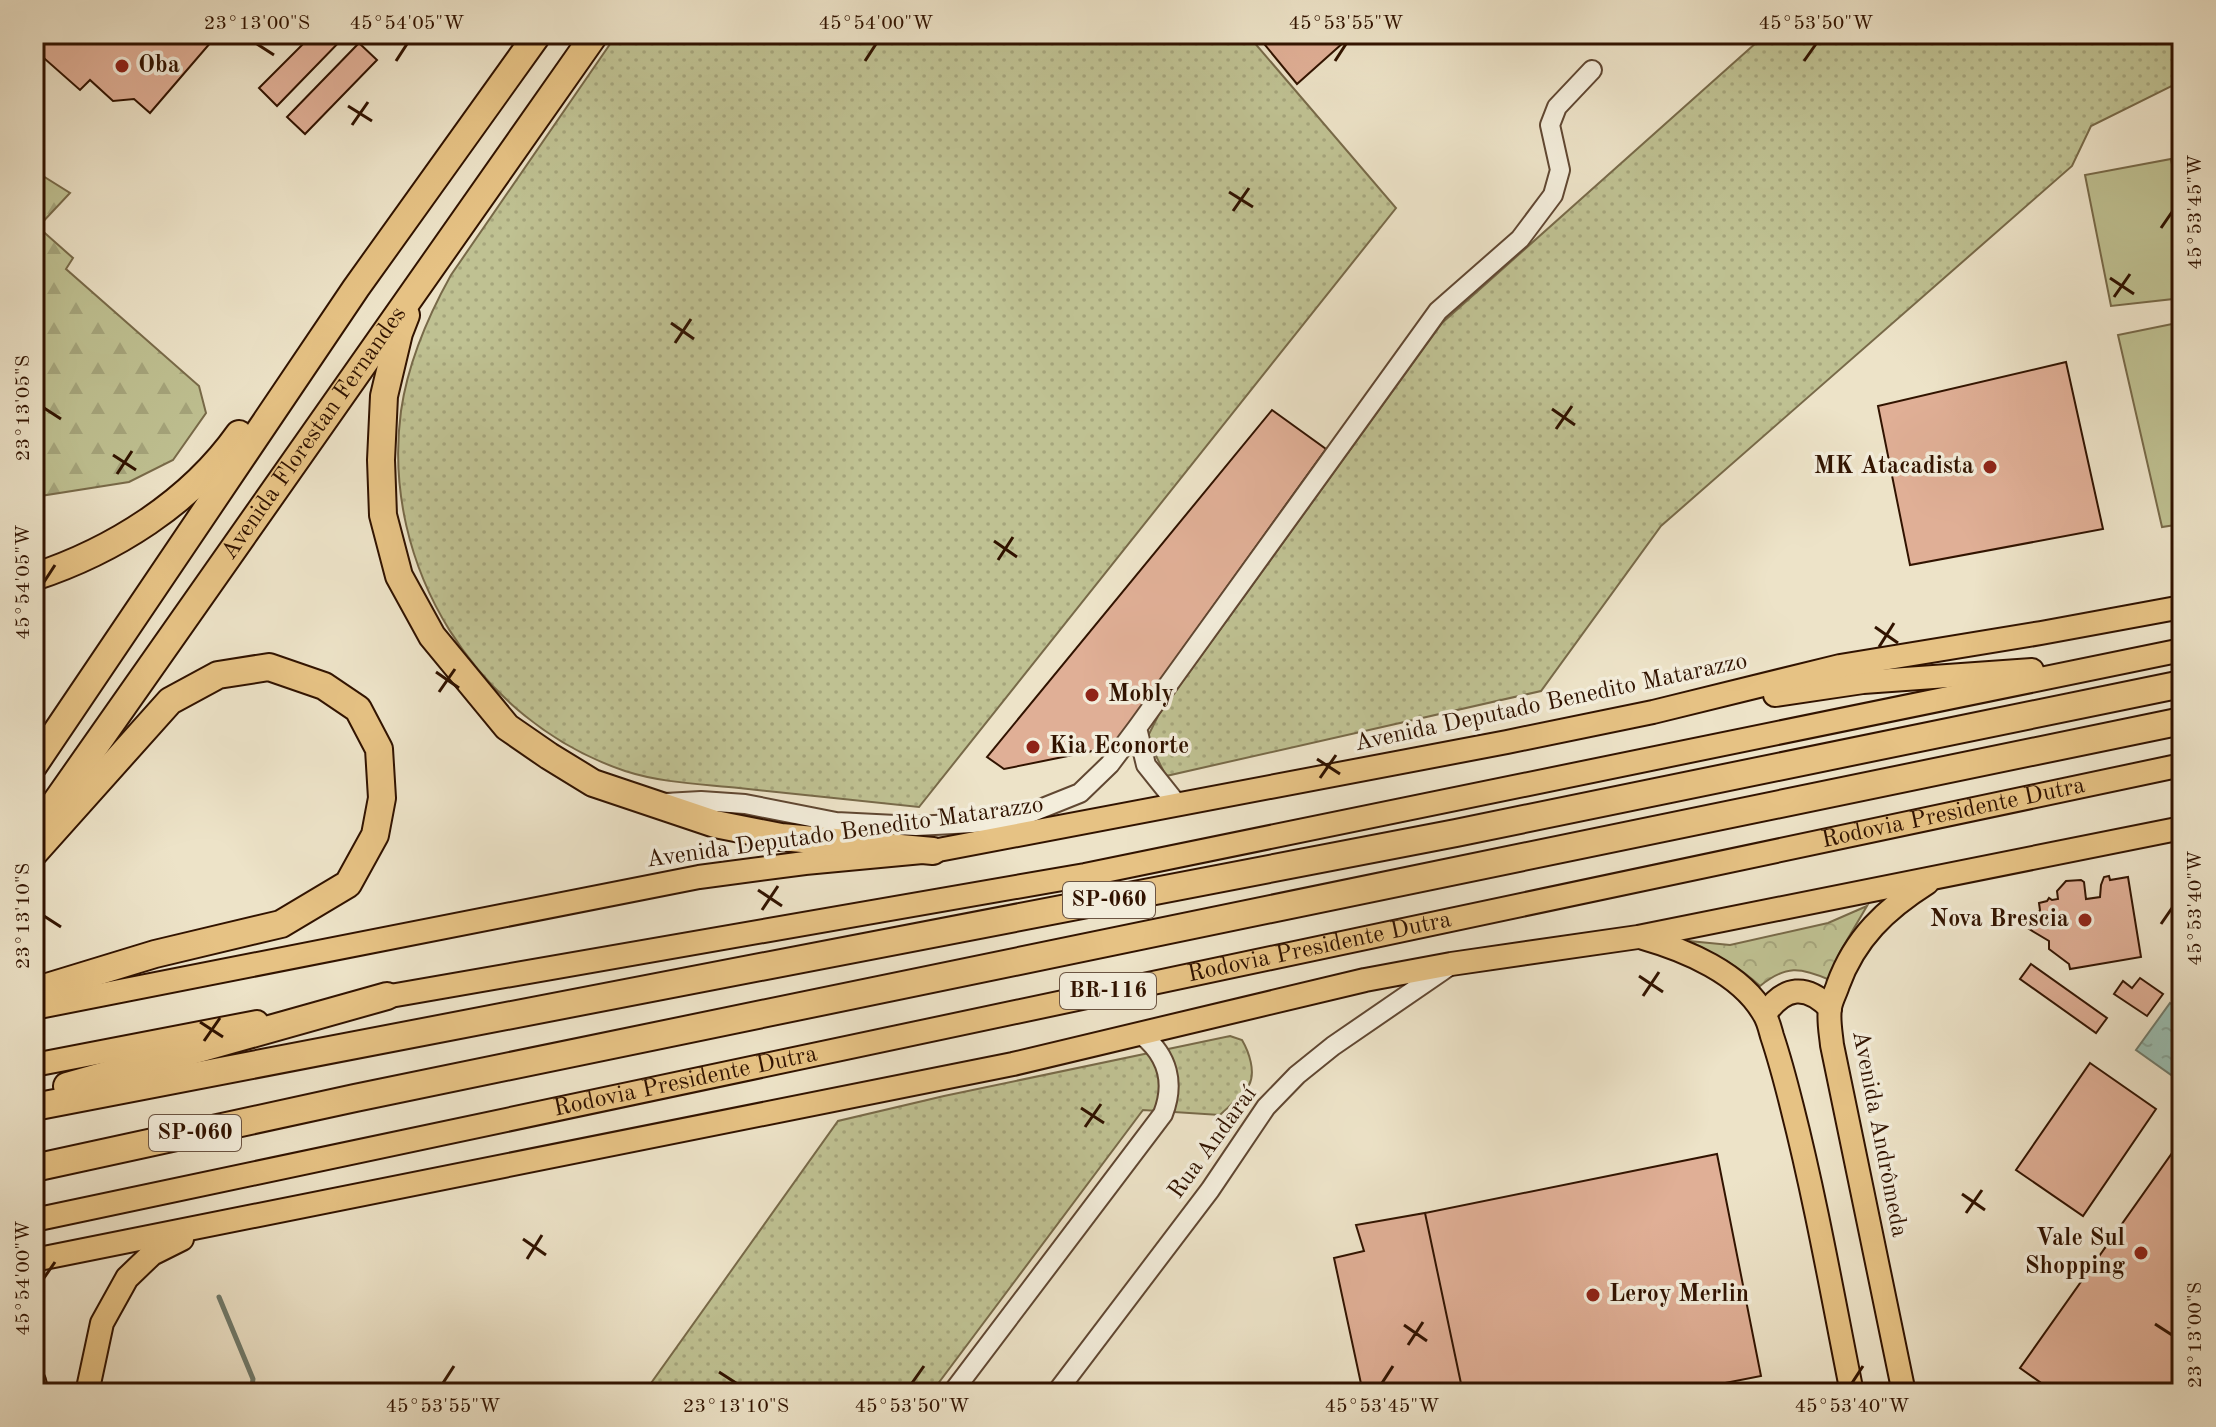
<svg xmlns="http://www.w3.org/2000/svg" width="2216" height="1427" font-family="'Old Standard TT',serif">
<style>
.grass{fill:url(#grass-dots);stroke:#786a49;stroke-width:2}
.forest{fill:url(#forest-firs);stroke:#786a49;stroke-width:2}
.park{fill:url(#park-crowns);stroke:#786a49;stroke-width:2}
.garden{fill:#bfc192;stroke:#786a49;stroke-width:2}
.water{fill:url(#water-ripples);stroke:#6f7a6b;stroke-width:2}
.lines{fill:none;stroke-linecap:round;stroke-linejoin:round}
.stream{stroke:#6f7a6b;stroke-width:5}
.building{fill:#e0af96;stroke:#311300;stroke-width:2}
.minor-casing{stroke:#604732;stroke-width:22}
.major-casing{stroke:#311300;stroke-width:26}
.highway-casing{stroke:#311300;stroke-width:30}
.minor{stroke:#f3eddb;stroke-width:18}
.major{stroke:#e6c284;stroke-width:22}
.highway{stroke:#e6c284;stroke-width:26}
.ticks{fill:none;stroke:#311300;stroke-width:3}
.poi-dot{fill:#8f2418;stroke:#f3eddb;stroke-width:3}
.labels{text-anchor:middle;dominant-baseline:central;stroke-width:7;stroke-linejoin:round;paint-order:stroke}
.shield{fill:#f3eddb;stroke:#6b5442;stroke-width:2}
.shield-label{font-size:22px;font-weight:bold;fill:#311300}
.poi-label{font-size:24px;font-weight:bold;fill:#311300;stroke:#f3eddb;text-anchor:start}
.street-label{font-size:24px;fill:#311300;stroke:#f3eddb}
.neatline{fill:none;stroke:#311300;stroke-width:3}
.ticks-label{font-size:20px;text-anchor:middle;fill:#311300}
</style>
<defs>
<pattern id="grass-dots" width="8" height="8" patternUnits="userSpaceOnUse" patternTransform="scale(2)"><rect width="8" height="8" fill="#bfc192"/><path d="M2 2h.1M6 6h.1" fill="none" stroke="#a5a57c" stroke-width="1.8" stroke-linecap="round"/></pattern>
<pattern id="forest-firs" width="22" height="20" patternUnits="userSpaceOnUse" patternTransform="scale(2)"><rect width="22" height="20" fill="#bfc192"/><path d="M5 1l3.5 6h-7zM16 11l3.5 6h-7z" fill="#a5a57c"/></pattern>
<pattern id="park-crowns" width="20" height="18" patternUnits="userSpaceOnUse" patternTransform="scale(2)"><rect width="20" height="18" fill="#bfc192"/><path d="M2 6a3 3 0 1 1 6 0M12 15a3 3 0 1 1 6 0" fill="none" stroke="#a5a57c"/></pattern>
<pattern id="water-ripples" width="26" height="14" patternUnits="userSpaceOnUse" patternTransform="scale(2)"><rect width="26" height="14" fill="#99beb2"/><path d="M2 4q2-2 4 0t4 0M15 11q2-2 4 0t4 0" fill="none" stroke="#84a297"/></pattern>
</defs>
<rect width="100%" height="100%" fill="#ede3c8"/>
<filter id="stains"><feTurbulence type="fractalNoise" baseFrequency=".0025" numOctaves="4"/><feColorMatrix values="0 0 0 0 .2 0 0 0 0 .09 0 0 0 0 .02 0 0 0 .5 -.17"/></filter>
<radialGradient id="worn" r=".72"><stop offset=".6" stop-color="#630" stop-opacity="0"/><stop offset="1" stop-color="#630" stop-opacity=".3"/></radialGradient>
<!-- grass -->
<path class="grass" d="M617,34H1247L1396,208L919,807C859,801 799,794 739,788C701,784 662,783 625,771C477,721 380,566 401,411C408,362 427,318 451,275Z
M1766,34H2182V81L2091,126L2072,166L1661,526L1541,691L1166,776L1147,738L1159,714L1442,323Z
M1230,1036L1242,1040C1249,1052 1256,1072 1249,1085C1244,1094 1228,1107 1220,1115L1143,1110L931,1393H644L838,1121L944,1096Z"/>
<!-- forest -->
<path class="forest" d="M35,171L70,193L38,227L73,258L66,269L199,386L206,413L173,460L129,482L34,497Z"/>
<!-- park -->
<path class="park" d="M1867,906L1840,952L1830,980C1800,967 1786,965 1760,986C1737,965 1716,955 1689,941L1730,945L1828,923Z"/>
<!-- garden -->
<path class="garden" d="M2171,159L2182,218V298L2111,306L2085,175Z
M2182,322V524L2162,527L2118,335Z"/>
<!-- water -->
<path class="water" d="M2170,1003L2182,1012V1066L2174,1077L2136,1050Z"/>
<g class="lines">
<!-- stream -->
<path class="stream" d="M219,1297L253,1379L251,1393"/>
</g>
<!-- building -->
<path class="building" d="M53,34H218L150,113L134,99L113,101L90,80L80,90L37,52Z
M313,34H347L277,106L259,88Z
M1256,34H1353L1297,84Z
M359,43L377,60L305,134L287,117Z
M2066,362L2103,529L1910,565L1878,406Z
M1272,410L1326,449L1112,747L1004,769L987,757Z
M2109,876L2110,880L2128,877L2141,957L2070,969L2069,964L2049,949V941L2029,929L2040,910L2039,903L2047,901L2049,898L2052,900L2058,899L2057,891L2066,881L2081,880L2084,882L2086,899L2100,897L2101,885L2104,877Z
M2031,964L2107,1018L2096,1033L2020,979Z
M2140,978L2163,994L2147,1016L2114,994L2123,981L2132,988Z
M2090,1063L2156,1109L2083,1216L2016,1170Z
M2182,1139V1393H2038L2044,1385L2020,1368Z
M1717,1154L1761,1376L1674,1393H1463L1425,1213Z
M1425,1213L1463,1393H1363L1334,1258L1364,1251L1356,1225Z"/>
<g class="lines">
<!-- minor casing -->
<g class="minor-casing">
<path id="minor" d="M1137,728L1146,765L1178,805
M665,803L701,801L745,804L836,822L916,826L1010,821L1080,793L1110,764L1137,728L1438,311L1520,239L1553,195L1560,170L1550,125L1557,107L1592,70
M952,1393L1163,1114C1175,1083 1168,1056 1142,1035
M1056,1393L1210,1190L1266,1107L1297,1075L1333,1046L1448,967"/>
</g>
<!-- major casing -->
<g class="major-casing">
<g id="major">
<path d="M1775,695L1863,682L2032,670"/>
<path d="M1643,938C1685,950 1741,973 1764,1014C1768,1020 1770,1029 1772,1036C1780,1060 1786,1083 1792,1107C1816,1201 1833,1298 1852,1393"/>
<path d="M373,999L1085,875L2182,650"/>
<path d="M34,1008L699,877L805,863L933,851L1507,742L1653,712L1840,666L2041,633L2182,607"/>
<path d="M1765,1014C1785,986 1806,984 1830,1008"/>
<path d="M34,1065L257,1022"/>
<path id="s1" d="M34,1220L2182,765"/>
<path d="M34,1260L1013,1064L1365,980L1451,964L1638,937L2182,828"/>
<path d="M34,1381L37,1393"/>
<path d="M87,1393L102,1323L127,1278L152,1254L182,1239"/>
<path d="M1904,1393L1832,1045C1831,1034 1828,1020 1830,1008C1831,1000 1836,992 1838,985C1855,938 1886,909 1927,883"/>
</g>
</g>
<!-- highway casing -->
<g class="highway-casing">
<g id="highway">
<path d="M406,315L399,333L384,396L381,460L383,515L399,576L432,636L507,727L549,756L593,783L715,824L781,837L933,851"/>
<path d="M34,577C113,551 190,503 239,434"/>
<path d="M34,765L356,288L538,34"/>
<path id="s2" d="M34,833L595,34"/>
<path d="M34,853L170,701L218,675L269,667L324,686L358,709L379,749L382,798L375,835L348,884L281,924L155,954L47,987L34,993"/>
<path d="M67,1086L387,996"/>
<path d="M34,1107L1456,833L2182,684"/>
<path d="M34,1168L355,1098L2182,721"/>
</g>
</g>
<!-- minor -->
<use href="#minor" class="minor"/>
<!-- major -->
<use href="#major" class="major"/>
<!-- highway -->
<use href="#highway" class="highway"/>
</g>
<!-- ticks -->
<path class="ticks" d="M257,44L274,55M396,61L407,44M865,61L876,44M1335,61L1346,44M1804,61L1816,44M348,106L372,121M352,125L368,102M1229,192L1253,207M1233,211L1249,188M2161,228L2172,212M2110,278L2134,294M2114,297L2130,274M671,323L694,339M675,343L691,319M44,408L61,419M1552,409L1575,425M1556,429L1572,406M113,455L136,470M117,474L132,451M994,541L1017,557M998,560L1013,537M44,582L55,565M1875,627L1898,643M1879,647L1894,623M436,672L459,688M439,692L455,669M1317,759L1340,774M1320,778L1336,755M758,890L782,906M762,910L778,886M44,916L61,927M2161,924L2172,908M1639,976L1663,992M1643,996L1659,972M200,1022L223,1037M204,1041L220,1018M1081,1108L1104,1123M1085,1127L1101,1104M1962,1194L1985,1210M1966,1213L1982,1190M523,1239L546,1255M527,1259L542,1235M44,1278L55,1262M2155,1324L2172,1335M1404,1325L1427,1341M1408,1345L1423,1322M719,1372L736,1383M443,1383L454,1366M912,1383L924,1366M1382,1383L1393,1366M1852,1383L1863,1366"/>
<!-- markers -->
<g class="poi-dot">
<circle cx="122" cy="66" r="8"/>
<circle cx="1990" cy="467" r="8"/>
<circle cx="1092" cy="695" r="8"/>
<circle cx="1033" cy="747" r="8"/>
<circle cx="2085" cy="920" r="8"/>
<circle cx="2141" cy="1253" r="8"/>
<circle cx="1593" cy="1295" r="8"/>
</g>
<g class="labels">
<!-- shield labels -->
<g class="shield">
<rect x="1063" y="882" width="92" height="36" rx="6"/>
<rect x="1060" y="973" width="96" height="36" rx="6"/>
<rect x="149" y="1115" width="92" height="36" rx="6"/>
</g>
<g class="shield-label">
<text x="1109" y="900">SP-060</text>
<text x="1108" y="991">BR-116</text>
<text x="195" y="1133">SP-060</text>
</g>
<!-- poi labels -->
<g class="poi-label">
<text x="138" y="66">Oba</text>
<text x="1974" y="467" text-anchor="end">MK Atacadista</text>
<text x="1108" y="695">Mobly</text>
<text x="1049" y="747">Kia Econorte</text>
<text x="2069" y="920" text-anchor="end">Nova Brescia</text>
<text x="2125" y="1239" text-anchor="end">Vale Sul<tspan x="2125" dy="28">Shopping</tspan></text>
<text x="1609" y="1295">Leroy Merlin</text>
</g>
<!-- street labels -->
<g class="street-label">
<text stroke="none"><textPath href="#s2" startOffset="488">Avenida Florestan Fernandes</textPath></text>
<text transform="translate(1551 703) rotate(-12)">Avenida Deputado Benedito Matarazzo</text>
<text stroke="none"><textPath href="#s1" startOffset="1962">Rodovia Presidente Dutra</textPath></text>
<text transform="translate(845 833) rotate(-8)">Avenida Deputado Benedito Matarazzo</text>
<text stroke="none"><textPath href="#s1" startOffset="1314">Rodovia Presidente Dutra</textPath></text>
<text stroke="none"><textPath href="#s1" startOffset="666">Rodovia Presidente Dutra</textPath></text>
<text transform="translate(1879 1134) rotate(79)">Avenida Andrômeda</text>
<text transform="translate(1213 1143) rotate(-54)">Rua Andaraí</text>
</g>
</g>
<!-- margin -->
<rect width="2216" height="1427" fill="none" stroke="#ede3c8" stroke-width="88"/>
<rect x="44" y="44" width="2128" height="1339" class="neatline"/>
<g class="ticks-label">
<text x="257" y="29">23°13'00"S</text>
<text x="407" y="29">45°54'05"W</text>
<text x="876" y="29">45°54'00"W</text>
<text x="1346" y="29">45°53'55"W</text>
<text x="1816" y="29">45°53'50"W</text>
<text transform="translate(2194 212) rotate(-90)" y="7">45°53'45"W</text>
<text transform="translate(22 408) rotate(-90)" y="7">23°13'05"S</text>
<text transform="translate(22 582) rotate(-90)" y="7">45°54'05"W</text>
<text transform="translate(2194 908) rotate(-90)" y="7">45°53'40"W</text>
<text transform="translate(22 916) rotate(-90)" y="7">23°13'10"S</text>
<text transform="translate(22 1278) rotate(-90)" y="7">45°54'00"W</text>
<text transform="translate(2194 1335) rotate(-90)" y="7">23°13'00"S</text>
<text x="443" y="1412">45°53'55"W</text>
<text x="736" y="1412">23°13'10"S</text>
<text x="912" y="1412">45°53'50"W</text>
<text x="1382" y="1412">45°53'45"W</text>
<text x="1852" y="1412">45°53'40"W</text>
</g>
<rect width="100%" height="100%" filter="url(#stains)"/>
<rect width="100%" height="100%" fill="url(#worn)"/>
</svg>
